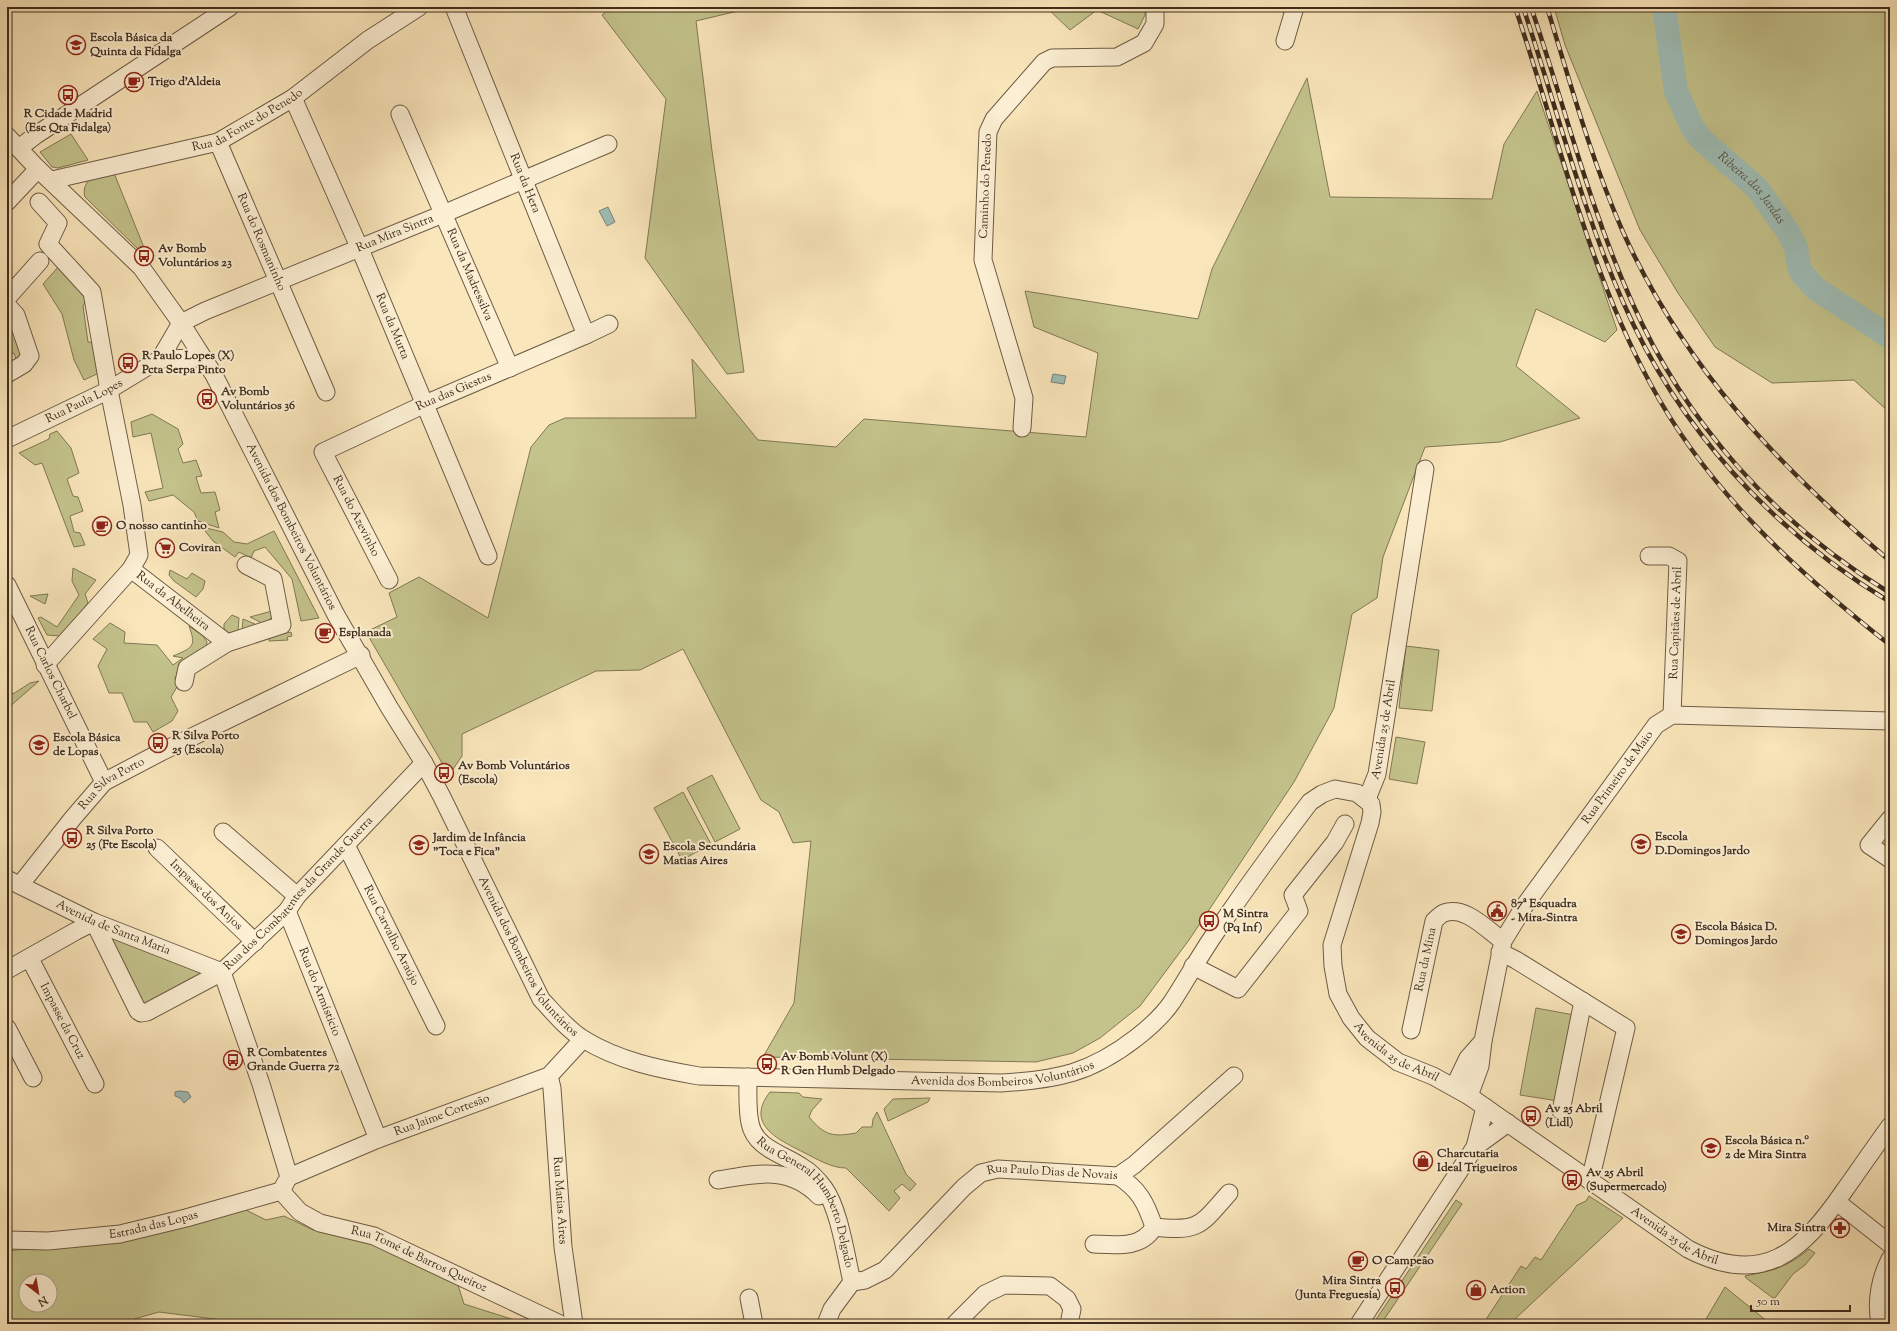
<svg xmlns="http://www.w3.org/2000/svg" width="1897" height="1331" font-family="'Sorts Mill Goudy',serif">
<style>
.green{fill:#c4c38c;stroke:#817855;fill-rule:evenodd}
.water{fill:#9fbeb7;stroke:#78847a}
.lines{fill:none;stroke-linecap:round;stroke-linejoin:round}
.river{stroke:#9fbeb7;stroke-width:24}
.minor-casing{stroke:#6d5b45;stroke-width:19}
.minor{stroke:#fcefd3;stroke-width:17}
.rail-casing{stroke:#3e2d1e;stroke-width:4.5}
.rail{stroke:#fcefd3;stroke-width:3;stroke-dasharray:9;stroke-linecap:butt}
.labels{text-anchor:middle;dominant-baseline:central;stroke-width:4;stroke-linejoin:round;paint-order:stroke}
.poi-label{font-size:12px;font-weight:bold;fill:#3e2d1e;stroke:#fcefd3;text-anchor:start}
.street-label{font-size:12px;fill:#3e2d1e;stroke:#fcefd3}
.water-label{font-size:13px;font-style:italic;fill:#565144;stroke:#fcefd3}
</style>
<rect width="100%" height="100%" fill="#fae6bb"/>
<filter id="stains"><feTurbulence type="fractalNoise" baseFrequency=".005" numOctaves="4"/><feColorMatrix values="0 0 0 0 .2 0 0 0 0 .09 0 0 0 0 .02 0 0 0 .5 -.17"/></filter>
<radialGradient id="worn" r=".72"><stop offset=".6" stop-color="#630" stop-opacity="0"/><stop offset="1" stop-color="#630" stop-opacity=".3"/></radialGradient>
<!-- green -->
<path class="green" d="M612,7H755L696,21L712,151L744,372L727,374L645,258L666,99L602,15Z
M1046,7H1145V15L1138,29L1097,10L1070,30Z
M1554,7H1890V413L1854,380L1772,383L1715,347L1678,293L1640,230L1565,45Z
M1307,78L1330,197L1492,199L1504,144L1537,91L1617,330L1605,342L1536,309L1516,366L1580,418L1500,442L1425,447L1383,557L1377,598L1352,614L1334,708L1294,782L1189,940L1140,1006L1100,1038L1073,1053L1036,1062L763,1057L794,1003L811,841L793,843L779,812L761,800L683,649L640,670L596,671L462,734V756L449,775L366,632L397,617L389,593L419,577L488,618L531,447L549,425L565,418H696L692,359L758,440L836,447L864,419L1086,437L1098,353L1034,327L1025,291L1198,319L1212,269Z
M71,134L88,160L58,168L52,167L40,152Z
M114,173L145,250L141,252L85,197C82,188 87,182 93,175Z
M59,266L87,299L83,306L88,342L97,343L101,372L84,380L74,360L62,314L43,284Z
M7,314L24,350L17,362L14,353L7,357Z
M152,414L178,429L183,444L178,449L183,463L196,460L202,476L196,477L201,493L215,492L220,510L215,512L219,528L198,521L194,512L173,495L149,501L145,492L163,488L151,433L133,437L131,422Z
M57,431L71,448L79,473L67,479L73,496L78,497L83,511L70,516L74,532L80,533L85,545L74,547L42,463L35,465L19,453L49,439L50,434Z
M202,527L223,532L234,542L247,544L274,531L319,618L301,621L292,579L265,547L254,551L251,558L239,552L235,557L213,541Z
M73,568L96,580L85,594L88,603L61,636L47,635L38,618L41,617L57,627L79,595L72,581Z
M170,570L187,579L192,573L205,581L203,589L196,597L174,581L169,575Z
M48,594L45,604L30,596Z
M272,611L273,616L267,622L262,623L250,617Z
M232,615L239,618L238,632L230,634L224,629V624Z
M243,619L255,624L253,628L242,631Z
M110,623L125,632L124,643L157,645L173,665L183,658L173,656C192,648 197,647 189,626L203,636L207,642L206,648L184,665L175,678L177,687L171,697L178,711L172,721L153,732L147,722H134L122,693H109L98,666L107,649L93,639Z
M291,632L292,636L287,637L288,640L269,641V637Z
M1406,646L1439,650L1432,711L1399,708Z
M39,681L7,709V684L13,694L30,683Z
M1396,737L1425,742L1417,784L1389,779Z
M712,775L740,829L715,842L687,788Z
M683,792L711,844L682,860L654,808Z
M104,932L208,975L143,1008Z
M1536,1008L1574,1015L1558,1101L1520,1095Z
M770,1092L799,1093L803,1097L822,1099L812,1110L809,1117C825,1136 833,1137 856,1133L862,1127H872L873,1119L877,1112L906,1174L916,1184L910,1191L902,1184L894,1191L900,1198L889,1211L846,1168C831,1168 817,1159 803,1152C777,1139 745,1124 770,1092Z
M930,1098L928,1102L888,1121L884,1109L893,1099Z
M1589,1196L1623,1218L1515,1319L1514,1324H1483L1521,1266L1526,1269L1535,1257L1541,1260L1577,1205L1586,1201Z
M1456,1200L1462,1204L1381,1324H1373Z
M246,1210L266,1220L284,1216L313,1230L365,1241L457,1282L464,1304L527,1324H254L159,1312L134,1319V1324H7V1251L135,1238ZM26,1281H50V1305H26Z
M1809,1249L1815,1253L1805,1265L1793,1274L1775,1298H1773L1746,1278L1745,1276C1774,1270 1786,1268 1809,1249Z
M1725,1287L1768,1322L1770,1324H1703Z"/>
<!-- water -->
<path class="water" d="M608,207L615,222L607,226L599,211Z
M1053,374L1066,376L1064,384L1051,382Z
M179,1091L188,1092L191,1097L184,1103L180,1098L175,1096V1092Z"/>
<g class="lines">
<!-- river -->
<path class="river" id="s1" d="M1664,7L1676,91L1693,129L1703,141L1757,188L1789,233L1796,248L1799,266L1801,272L1816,289L1890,337"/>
<!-- minor casing -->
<g class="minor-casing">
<g id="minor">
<path id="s2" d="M454,7L586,335L609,324"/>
<path d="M1285,41L1295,7"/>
<path id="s3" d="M293,98L360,249L488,556"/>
<path id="s4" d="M400,114L510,368"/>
<path id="s5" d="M7,136L38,169L141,267L181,323L214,375L336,615L389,707L424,763L442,797L541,999C554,1013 567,1029 583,1039C619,1061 658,1069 699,1076L1001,1083C1057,1080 1091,1073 1136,1038C1149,1028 1163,1015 1172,1002C1187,979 1200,955 1216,932C1246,888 1277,845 1310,802L1322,794L1335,789L1357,793L1371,804L1372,812L1370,823L1332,945L1333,966L1338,994L1351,1018L1367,1038L1398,1062L1433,1076L1469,1096L1688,1249C1763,1288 1802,1252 1844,1191C1859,1170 1874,1148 1890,1126"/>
<path id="s6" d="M218,142L326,392"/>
<path d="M19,148L36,135L230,7"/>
<path id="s7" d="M52,180L218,142L293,98L368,40L419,7"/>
<path d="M7,202L38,169"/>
<path id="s8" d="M39,202L58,223L48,244L92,292L109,390L132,505L139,555L131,569L227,643L282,625L273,579L246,565"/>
<path d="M7,298L40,261"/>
<path d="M7,305L16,315L30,356L24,364L7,374"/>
<path id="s9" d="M181,323L205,311L443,214L608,144"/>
<path d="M160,359L203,358"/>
<path id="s10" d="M1022,428L1024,398L983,260L988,132L994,119L1044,62L1052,58L1117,57L1144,43L1155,24V7"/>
<path id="s11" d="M7,439L109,390L160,359L181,323"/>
<path d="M1649,556H1669L1678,561L1672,715"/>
<path id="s12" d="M389,580L323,452L425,404L586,335"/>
<path id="s13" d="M7,585L104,782"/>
<path d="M45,665L131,569"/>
<path d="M184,682L187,668L227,643"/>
<path id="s14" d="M1367,799L1377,774L1425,469"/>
<path d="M1890,819L1869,845L1890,859"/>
<path d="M223,832L297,896"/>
<path id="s15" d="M346,845L436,1026"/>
<path id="s16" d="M157,848L255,942"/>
<path id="s17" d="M7,879L94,922L222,972"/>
<path id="s18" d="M20,885L73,818L104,782L161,752L361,655"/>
<path id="s19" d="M287,911L378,1139"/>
<path d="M1500,952L1516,960L1626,1028L1590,1181"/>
<path id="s20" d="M30,959L95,1084"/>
<path d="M1193,966L1238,989L1299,911L1293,895L1335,842L1345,824"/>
<path id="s21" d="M7,970L76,931L94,922L138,1011L141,1013L147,1012L222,972L287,911L297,896L424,763"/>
<path d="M222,972L261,1084L289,1177"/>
<path d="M7,1028L33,1078"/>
<path id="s22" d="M1411,1030L1434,921C1437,918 1441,914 1444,913C1465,905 1487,930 1503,941"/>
<path id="s23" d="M549,1076L552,1088L563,1247L574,1324"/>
<path id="s24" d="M748,1077C748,1092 747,1109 750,1123C755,1149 784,1154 802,1167C811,1172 818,1180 824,1188C839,1208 846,1256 852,1282"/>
<path d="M1454,1087L1468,1058L1483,1041"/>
<path id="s25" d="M1469,1096L1480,1066L1483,1041L1503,941L1525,905L1656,725L1672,715L1890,721"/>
<path d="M1561,1111L1583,1001"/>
<path d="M1475,1147L1508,1123"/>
<path id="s26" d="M289,1177L378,1139L549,1076L583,1039"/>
<path d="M718,1180C756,1174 789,1165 819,1196"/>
<path id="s27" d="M281,1191L300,1212L320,1223L374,1236L560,1324"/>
<path d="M1837,1202L1890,1244"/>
<path d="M1154,1227C1199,1232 1200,1226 1229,1193"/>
<path id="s28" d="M7,1240L48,1241L120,1234L186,1218L281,1191L286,1182"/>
<path d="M1094,1244C1115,1245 1142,1249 1154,1227C1146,1203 1139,1189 1118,1176"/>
<path id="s29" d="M852,1282L865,1280L885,1270L964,1187L981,1173L998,1169L1118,1176L1134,1165L1234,1076"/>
<path d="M749,1298L754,1324"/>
<path d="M826,1324L832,1309L852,1282"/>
<path d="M955,1324L985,1294L1004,1285L1050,1286L1067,1299L1072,1309L1069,1324"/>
<path d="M1359,1324L1475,1147L1485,1107"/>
<path d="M1880,1324C1876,1302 1880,1279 1890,1259"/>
</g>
</g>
<!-- minor -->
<use href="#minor" class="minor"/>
<!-- rail casing -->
<g class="rail-casing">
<path id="rail" d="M1515,7C1557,131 1587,267 1650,383C1707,490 1796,571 1890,645
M1523,7C1556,105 1581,207 1623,302C1678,428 1772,531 1890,602
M1531,7C1564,104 1589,206 1631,300C1685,423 1775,523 1890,593
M1547,7C1570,82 1591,159 1623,232C1684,367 1778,466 1890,561"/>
</g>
<!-- rail -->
<use href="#rail" class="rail"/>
</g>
<!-- icons -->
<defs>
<g id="school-ring" transform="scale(1)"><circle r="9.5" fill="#fcefd3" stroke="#8f2418" stroke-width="1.5"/><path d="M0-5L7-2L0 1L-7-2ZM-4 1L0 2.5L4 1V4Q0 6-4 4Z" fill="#8f2418"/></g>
<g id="cafe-ring" transform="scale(1)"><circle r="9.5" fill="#fcefd3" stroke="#8f2418" stroke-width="1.5"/><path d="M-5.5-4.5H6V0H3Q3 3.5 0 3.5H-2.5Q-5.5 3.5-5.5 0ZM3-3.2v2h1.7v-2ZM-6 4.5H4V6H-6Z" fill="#8f2418"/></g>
<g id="bus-ring" transform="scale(1)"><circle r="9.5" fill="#fcefd3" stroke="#8f2418" stroke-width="1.5"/><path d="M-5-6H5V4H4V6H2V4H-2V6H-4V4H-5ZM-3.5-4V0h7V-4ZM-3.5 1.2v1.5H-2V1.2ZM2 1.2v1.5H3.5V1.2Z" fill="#8f2418"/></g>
<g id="supermarket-ring" transform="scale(1)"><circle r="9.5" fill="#fcefd3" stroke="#8f2418" stroke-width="1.5"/><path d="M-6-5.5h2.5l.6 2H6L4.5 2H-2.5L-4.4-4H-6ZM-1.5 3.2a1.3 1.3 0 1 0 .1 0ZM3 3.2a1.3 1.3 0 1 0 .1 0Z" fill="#8f2418"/></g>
<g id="civic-ring" transform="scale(1)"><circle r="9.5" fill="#fcefd3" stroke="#8f2418" stroke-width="1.5"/><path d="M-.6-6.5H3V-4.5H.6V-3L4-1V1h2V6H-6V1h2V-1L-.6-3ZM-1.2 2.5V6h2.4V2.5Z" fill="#8f2418"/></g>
<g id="shop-ring" transform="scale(1)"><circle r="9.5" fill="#fcefd3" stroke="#8f2418" stroke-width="1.5"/><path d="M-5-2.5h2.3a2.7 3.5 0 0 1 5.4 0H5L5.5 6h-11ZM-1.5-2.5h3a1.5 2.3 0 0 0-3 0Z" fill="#8f2418"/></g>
<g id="pharmacy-ring" transform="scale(1)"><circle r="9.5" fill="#fcefd3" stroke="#8f2418" stroke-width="1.5"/><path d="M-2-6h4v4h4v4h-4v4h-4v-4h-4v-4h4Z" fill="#8f2418"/></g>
</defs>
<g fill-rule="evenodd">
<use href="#school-ring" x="76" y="45"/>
<use href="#cafe-ring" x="134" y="82"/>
<use href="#bus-ring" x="68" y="95"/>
<use href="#bus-ring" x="144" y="256"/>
<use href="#bus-ring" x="128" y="363"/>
<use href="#bus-ring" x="207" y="399"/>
<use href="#cafe-ring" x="102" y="526"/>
<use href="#supermarket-ring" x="165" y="548"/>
<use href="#cafe-ring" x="325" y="633"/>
<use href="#bus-ring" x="158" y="743"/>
<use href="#school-ring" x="39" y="745"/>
<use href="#bus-ring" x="444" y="773"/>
<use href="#bus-ring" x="72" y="838"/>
<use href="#school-ring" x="1641" y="844"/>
<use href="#school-ring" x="419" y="845"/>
<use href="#school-ring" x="649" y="854"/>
<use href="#civic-ring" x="1497" y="911"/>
<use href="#bus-ring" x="1209" y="921"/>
<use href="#school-ring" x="1681" y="934"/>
<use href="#bus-ring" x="233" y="1060"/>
<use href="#bus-ring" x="767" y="1064"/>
<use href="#bus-ring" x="1531" y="1116"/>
<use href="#school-ring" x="1711" y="1148"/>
<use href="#shop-ring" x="1423" y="1161"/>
<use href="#bus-ring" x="1572" y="1180"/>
<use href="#pharmacy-ring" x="1840" y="1228"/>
<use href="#cafe-ring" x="1358" y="1261"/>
<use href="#bus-ring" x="1395" y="1288"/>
<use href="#shop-ring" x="1476" y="1290"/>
</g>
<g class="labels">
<!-- poi labels -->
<g class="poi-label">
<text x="90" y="38">Escola Básica da<tspan x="90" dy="14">Quinta da Fidalga</tspan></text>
<text x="148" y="82">Trigo d'Aldeia</text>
<text x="68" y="114" text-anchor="middle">R Cidade Madrid<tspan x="68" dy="14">(Esc Qta Fidalga)</tspan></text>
<text x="158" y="249">Av Bomb<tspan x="158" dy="14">Voluntários 23</tspan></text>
<text x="142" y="356">R Paulo Lopes (X)<tspan x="142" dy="14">Pcta Serpa Pinto</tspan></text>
<text x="221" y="392">Av Bomb<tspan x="221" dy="14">Voluntários 36</tspan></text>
<text x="116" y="526">O nosso cantinho</text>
<text x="179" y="548">Coviran</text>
<text x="339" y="633">Esplanada</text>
<text x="172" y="736">R Silva Porto<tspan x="172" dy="14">25 (Escola)</tspan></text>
<text x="53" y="738">Escola Básica<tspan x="53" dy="14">de Lopas</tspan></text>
<text x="458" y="766">Av Bomb Voluntários<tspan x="458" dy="14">(Escola)</tspan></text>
<text x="86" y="831">R Silva Porto<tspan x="86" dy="14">25 (Fte Escola)</tspan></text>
<text x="1655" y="837">Escola<tspan x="1655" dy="14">D.Domingos Jardo</tspan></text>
<text x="433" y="838">Jardim de Infância<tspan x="433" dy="14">"Toca e Fica"</tspan></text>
<text x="663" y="847">Escola Secundária<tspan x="663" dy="14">Matias Aires</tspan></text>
<text x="1511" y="904">87ª Esquadra<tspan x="1511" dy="14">- Mira-Sintra</tspan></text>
<text x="1223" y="914">M Sintra<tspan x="1223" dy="14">(Pq Inf)</tspan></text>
<text x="1695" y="927">Escola Básica D.<tspan x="1695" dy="14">Domingos Jardo</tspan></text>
<text x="247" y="1053">R Combatentes<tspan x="247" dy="14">Grande Guerra 72</tspan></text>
<text x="781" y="1057">Av Bomb Volunt (X)<tspan x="781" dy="14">R Gen Humb Delgado</tspan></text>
<text x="1545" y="1109">Av 25 Abril<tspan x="1545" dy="14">(Lidl)</tspan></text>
<text x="1725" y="1141">Escola Básica n.º<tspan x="1725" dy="14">2 de Mira Sintra</tspan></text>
<text x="1437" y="1154">Charcutaria<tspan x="1437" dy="14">Ideal Trigueiros</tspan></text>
<text x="1586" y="1173">Av 25 Abril<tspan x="1586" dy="14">(Supermercado)</tspan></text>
<text x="1826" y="1228" text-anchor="end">Mira Sintra</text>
<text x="1372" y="1261">O Campeão</text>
<text x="1381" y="1281" text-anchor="end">Mira Sintra<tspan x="1381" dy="14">(Junta Freguesia)</tspan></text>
<text x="1490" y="1290">Action</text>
</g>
<!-- street labels -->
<g class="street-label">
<text stroke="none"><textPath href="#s7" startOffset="206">Rua da Fonte do Penedo</textPath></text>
<text stroke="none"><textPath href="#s2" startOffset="190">Rua da Hera</textPath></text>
<text stroke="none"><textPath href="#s10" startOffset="248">Caminho do Penedo</textPath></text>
<text stroke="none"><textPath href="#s9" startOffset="232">Rua Mira Sintra</textPath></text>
<text stroke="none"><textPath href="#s6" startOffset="109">Rua do Rosmaninho</textPath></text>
<text stroke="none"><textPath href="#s4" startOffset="175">Rua da Madressilva</textPath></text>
<text stroke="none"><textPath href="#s3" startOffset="249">Rua da Murta</textPath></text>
<text stroke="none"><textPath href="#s12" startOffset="288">Rua das Giestas</textPath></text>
<text stroke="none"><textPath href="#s11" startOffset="86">Rua Paula Lopes</textPath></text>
<text transform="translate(356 516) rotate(63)">Rua do Azevinho</text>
<text stroke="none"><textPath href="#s5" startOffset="488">Avenida dos Bombeiros Voluntários</textPath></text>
<text stroke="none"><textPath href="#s8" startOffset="453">Rua da Abelheira</textPath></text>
<text transform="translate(1676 623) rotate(-88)">Rua Capitães de Abril</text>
<text stroke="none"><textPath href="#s13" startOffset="98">Rua Carlos Charbel</textPath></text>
<text stroke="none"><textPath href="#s14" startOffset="72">Avenida 25 de Abril</textPath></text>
<text stroke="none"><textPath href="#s25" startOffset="359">Rua Primeiro de Maio</textPath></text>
<text stroke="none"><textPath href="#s18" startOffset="138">Rua Silva Porto</textPath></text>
<text stroke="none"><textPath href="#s21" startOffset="403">Rua dos Combatentes da Grande Guerra</textPath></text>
<text stroke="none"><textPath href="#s16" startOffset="68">Impasse dos Anjos</textPath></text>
<text stroke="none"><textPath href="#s17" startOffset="117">Avenida de Santa Maria</textPath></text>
<text stroke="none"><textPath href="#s15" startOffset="101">Rua Carvalho Araújo</textPath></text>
<text stroke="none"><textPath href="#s5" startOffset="980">Avenida dos Bombeiros Voluntários</textPath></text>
<text stroke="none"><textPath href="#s22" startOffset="72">Rua da Mina</textPath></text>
<text stroke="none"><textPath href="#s19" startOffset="87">Rua do Armísticio</textPath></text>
<text stroke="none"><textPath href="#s20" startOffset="70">Impasse da Cruz</textPath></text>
<text stroke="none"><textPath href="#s5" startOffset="2295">Avenida 25 de Abril</textPath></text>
<text stroke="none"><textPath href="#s5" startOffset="1508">Avenida dos Bombeiros Voluntários</textPath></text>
<text stroke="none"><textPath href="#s26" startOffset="165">Rua Jaime Cortesão</textPath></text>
<text stroke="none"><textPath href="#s29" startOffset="244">Rua Paulo Dias de Novais</textPath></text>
<text stroke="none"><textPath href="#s23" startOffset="125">Rua Matias Aires</textPath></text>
<text stroke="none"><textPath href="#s24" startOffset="148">Rua General Humberto Delgado</textPath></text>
<text stroke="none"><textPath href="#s28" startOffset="148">Estrada das Lopas</textPath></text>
<text stroke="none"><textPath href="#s5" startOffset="2630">Avenida 25 de Abril</textPath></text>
<text stroke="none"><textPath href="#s27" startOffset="157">Rua Tomé de Barros Queiroz</textPath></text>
</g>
<!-- water labels -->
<g class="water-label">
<text stroke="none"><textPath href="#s1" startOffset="210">Ribeira das Jardas</textPath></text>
</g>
</g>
<!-- margin -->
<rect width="1897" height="1331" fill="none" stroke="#fae6bb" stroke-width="24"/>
<rect x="8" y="8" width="1881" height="1315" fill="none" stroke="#3e2d1e" stroke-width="2"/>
<rect x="12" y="12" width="1873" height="1307" fill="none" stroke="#3e2d1e"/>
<!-- north arrow -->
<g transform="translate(38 1293) rotate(149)"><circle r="19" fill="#fcefd3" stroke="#b0a18b"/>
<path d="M0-3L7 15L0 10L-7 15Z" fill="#8f2418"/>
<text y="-6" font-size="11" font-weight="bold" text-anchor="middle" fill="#3e2d1e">N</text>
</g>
<!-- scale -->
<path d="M1751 1305v6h99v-6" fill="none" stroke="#3e2d1e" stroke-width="2"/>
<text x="1757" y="1305" font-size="12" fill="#3e2d1e" stroke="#fcefd3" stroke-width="3" paint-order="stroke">50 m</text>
<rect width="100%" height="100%" filter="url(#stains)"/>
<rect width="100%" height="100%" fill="url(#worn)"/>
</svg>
